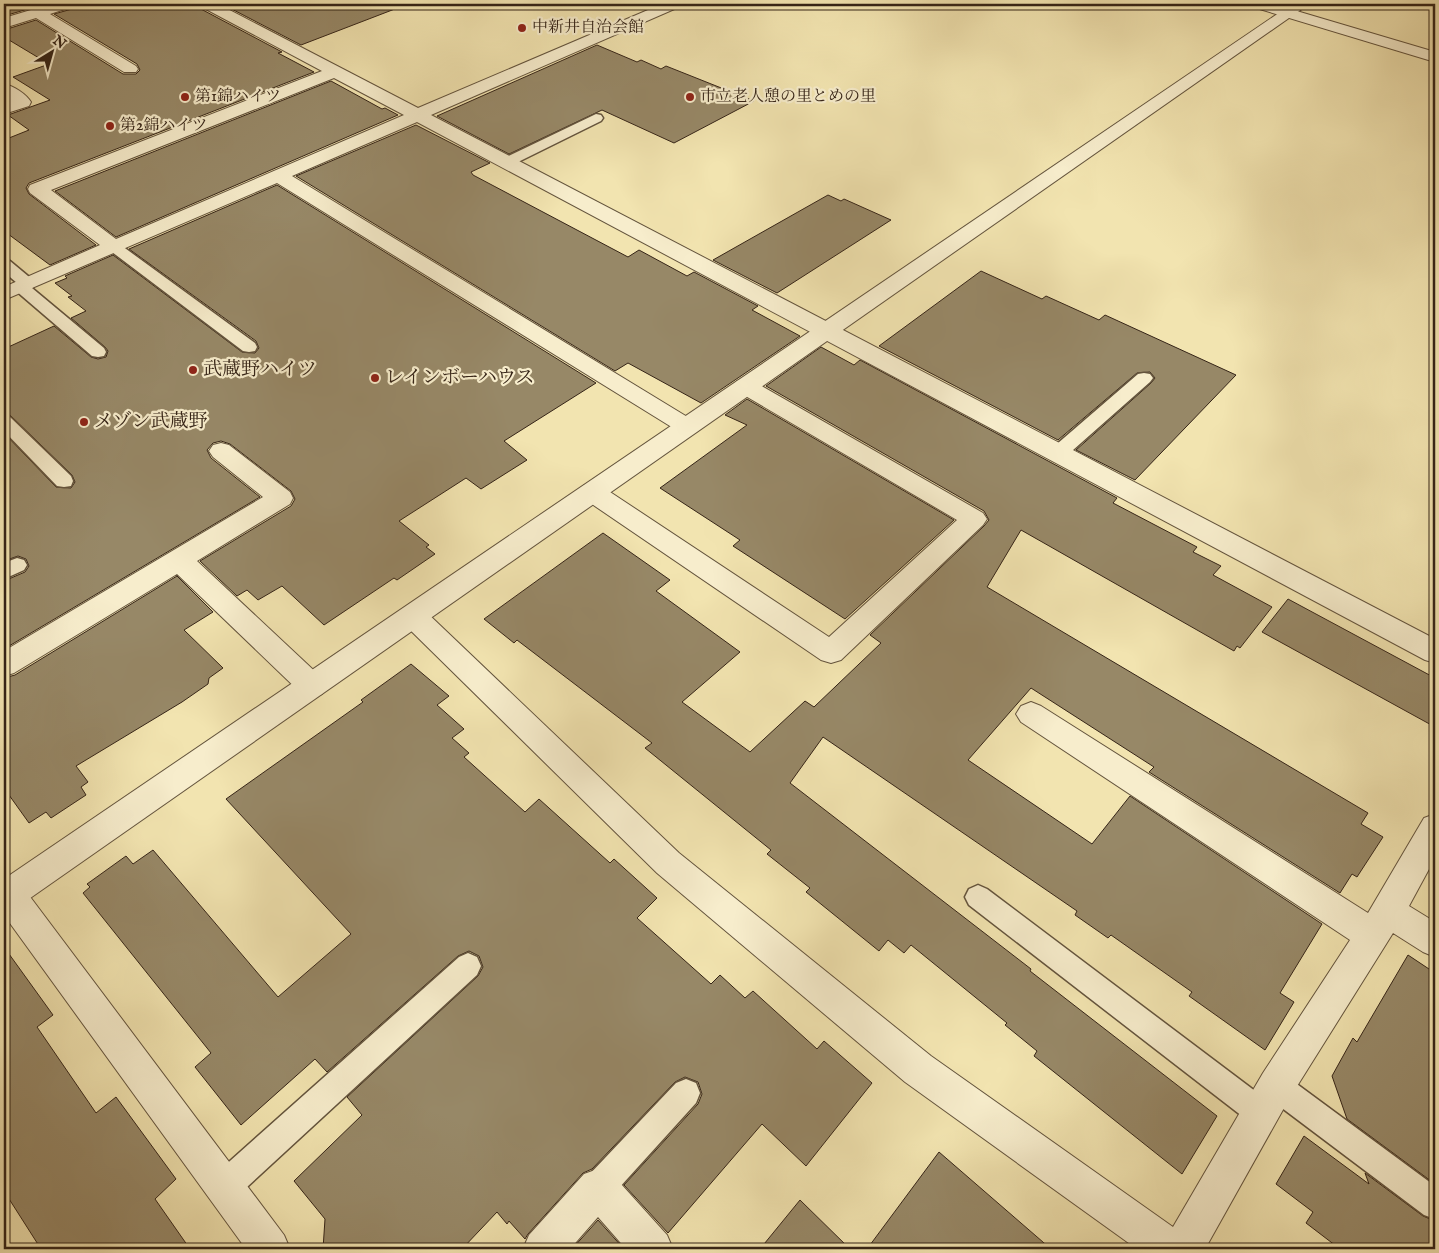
<svg xmlns="http://www.w3.org/2000/svg" width="1439" height="1253" font-family="'IM FELL English','Noto Serif JP',serif">
<style>
.building{fill:#978867;stroke:#352417}
.lines{fill:none;stroke-linecap:round;stroke-linejoin:round}
.service-casing{stroke:#64543d;stroke-width:3}
.minor-casing{stroke:#64543d;stroke-width:2}
.tertiary-casing{stroke:#64543d;stroke-width:2}
.service{fill:#f7edcc;fill-rule:evenodd}
.minor{fill:#f7edcc;fill-rule:evenodd}
.tertiary{fill:#f7edcc;fill-rule:evenodd}
.poi-dot{fill:#8f2418;stroke:#f7edcc;stroke-width:2}
.labels{text-anchor:middle;dominant-baseline:central;stroke-width:4.5;stroke-linejoin:round;paint-order:stroke}
.far-poi-label{font-size:16px;fill:#352417;stroke:#f7edcc;text-anchor:start}
.poi-label{font-size:19px;fill:#352417;stroke:#f7edcc;text-anchor:start}
</style>
<rect width="100%" height="100%" fill="#f2e4b0"/>
<filter id="stains"><feTurbulence type="fractalNoise" baseFrequency=".004" numOctaves="4"/><feColorMatrix values="0 0 0 0 .2 0 0 0 0 .09 0 0 0 0 .02 0 0 0 .5 -.17"/></filter>
<radialGradient id="worn" r=".72"><stop offset=".6" stop-color="#630" stop-opacity="0"/><stop offset="1" stop-color="#630" stop-opacity=".3"/></radialGradient>
<!-- building -->
<path class="building" d="M4,4H45L4,16Z
M75,4H198L201,9L282,52L278,53L314,72L29,183L26,188L29,194L96,245L50,265L4,231V140L29,130L8,115L50,100L13,77L49,64L4,37V30L36,20L123,74H136L140,70L137,64L54,14L72,9Z
M222,4H399L400,7L301,45Z
M597,45L637,62L641,60L661,69L666,66L754,101L674,143L602,110L509,154L437,116Z
M331,81L382,109L385,108L398,115L116,237L55,191Z
M416,125L490,163L471,172L473,175L628,257L639,250L687,276L694,272L758,306L752,310L800,336L701,403L628,363L615,371L296,176Z
M277,185L596,383L504,441L527,460L481,489L466,478L399,521L429,545L426,547L435,554L397,580L394,578L324,625L282,586L258,600L247,590L237,596L200,561L291,506L295,499L291,491L230,444L221,441L213,443L207,450L211,458L260,497L4,649V581L25,572L29,566L26,559L18,556L4,561V433L56,487L71,488L75,482L72,475L11,416L4,413V349L54,326L91,357L98,359L106,357L108,351L105,347L71,318L86,311L68,297L72,296L55,283L67,278L65,276L113,255L242,352L255,353L259,348L256,341L129,249Z
M828,195L841,201L844,199L891,220L777,293L713,260Z
M981,271L1042,299L1046,296L1099,320L1105,315L1236,375L1135,480L1076,450L1151,383L1155,378L1150,372L1137,373L1058,440L879,346Z
M821,347L854,365L860,360L1117,498L1113,503L1197,547L1193,552L1221,566L1213,575L1272,607L1240,648L1237,646L1234,651L1021,530L987,587L1368,813L1361,824L1383,837L1357,877L1352,874L1340,893L1149,772L1154,767L1031,688L968,760L1092,844L1130,796L1322,924L1280,993L1294,1002L1265,1050L1189,996L1192,992L1111,935L1108,938L1075,915L1077,911L823,737L790,783L1031,969L1030,971L1217,1116L1182,1174L1034,1056L1037,1051L1005,1025L1007,1023L911,945L904,953L888,940L879,951L806,892L810,888L767,854L771,850L645,748L652,743L517,640L514,643L484,619L603,533L670,580L656,591L740,652L682,702L750,752L805,701L814,707L881,643L870,635L984,526L989,520L984,511L766,386Z
M747,399L954,520L845,619L733,546L740,540L660,488L747,425L725,415Z
M177,576L213,612L184,630L223,668L209,678L208,684L182,702L76,766L88,782L81,787L86,795L51,818L46,812L29,823L4,788V678L15,675Z
M1288,599L1435,678V727L1262,632Z
M411,664L449,696L437,705L464,729L452,738L469,753L464,757L525,812L539,799L610,863L614,859L657,898L637,918L711,984L720,975L745,998L753,991L817,1049L824,1041L872,1083L806,1166L762,1124L668,1233L624,1185L698,1104L702,1094L698,1082L685,1077L675,1082L592,1169L583,1173L528,1234L525,1239L509,1221L507,1224L497,1212L462,1249H323L325,1219L294,1181L362,1115L347,1097L478,976L483,967L479,956L469,951L458,956L327,1072L315,1059L241,1125L195,1067L211,1053L83,893L90,887L87,884L126,856L133,864L153,850L278,997L351,934L226,799L363,702L361,700Z
M4,947L53,1015L37,1027L96,1113L116,1097L176,1179L155,1199L190,1249H41L4,1191Z
M1408,955L1435,973V1184L1347,1119L1332,1076L1353,1038L1357,1042Z
M1304,1136L1369,1184L1365,1173L1423,1216L1435,1221V1249H1340L1306,1223L1313,1212L1276,1184Z
M939,1152L1051,1249H867Z
M800,1200L850,1249H760Z
M598,1220L624,1249H572Z"/>
<g class="lines">
<!-- service casing -->
<g class="service-casing">
<path id="service" d="M596,114L601,115L603,118L601,121L512,165H502L500,162L502,159Z
M113,241L118,243L255,343L257,347L255,351L249,352L243,351L108,249L105,246L108,243Z
M4,259L10,261L34,281L36,284L32,288L104,348L106,352L104,356L98,357L92,356L15,290L13,287L17,283L4,272Z
M1144,373L1150,374L1153,378L1150,382L1064,458L1057,460L1050,458L1048,454L1050,450L1138,374Z
M4,415L10,417L71,476L73,481L71,486L64,487L57,486L4,431Z
M17,558L24,560L27,565L24,570L4,579V563Z
M978,885L987,889L1271,1103L1275,1113L1271,1123L1261,1127L1251,1123L969,905L965,897L969,889Z
M468,953L477,957L481,966L477,975L234,1199L223,1203L212,1199L208,1188L212,1177L459,957Z
M1276,1072L1286,1076L1435,1186V1219L1424,1215L1266,1096L1262,1086L1266,1076Z
M686,1079L696,1083L700,1093L696,1103L609,1199L598,1203L587,1199L583,1188L587,1177L676,1083Z"/>
</g>
<!-- minor casing -->
<g class="minor-casing">
<path id="minor" d="M51,4H73L71,7L50,14L136,66L138,69L136,72H124L36,18L4,28V18Z
M200,4H218L418,108L662,4H681L679,7L431,115L1435,639V663L1425,660L417,122L292,176L694,421L698,426L694,431L686,434L678,431L277,183L4,300V287L100,245L30,193L28,189L30,185L322,71L202,7ZM334,78L404,115L116,239L51,190Z
M1251,4H1273L1435,52V62L1253,7Z
M4,84C14,86 26,94 31,102L29,106L4,114V103L10,101L4,96Z
M745,379L753,381L983,513L987,519L983,525L841,660L831,663L821,660L583,498L580,492L583,486L592,483L601,486L829,637L957,520L737,391L734,386L737,381Z
M221,443L229,445L290,492L293,498L290,504L197,561L322,678L326,686L322,694L312,697L302,694L177,574L14,673L4,676V651L263,497L213,457L209,451L213,445Z
M413,606L423,609L679,853L931,1056L1173,1227L1263,1073L1350,940L1021,722L1016,714L1021,706L1031,702L1041,706L1368,913L1424,818L1435,814V858L1409,906L1435,922V957L1423,952L1393,933L1289,1099L1205,1249H1137L905,1082L657,873L403,623L399,616L403,609Z
M4,874L16,878L284,1235L290,1249H246L4,915Z
M598,1169L612,1174L667,1235L673,1249H626L598,1217L570,1249H523L529,1235L584,1174Z"/>
</g>
<!-- tertiary casing -->
<g class="tertiary-casing">
<path id="tertiary" d="M1292,4H1309L16,908L4,912V879Z"/>
</g>
<!-- service -->
<use href="#service" class="service"/>
<!-- minor -->
<use href="#minor" class="minor"/>
<!-- tertiary -->
<use href="#tertiary" class="tertiary"/>
</g>
<!-- markers -->
<g class="poi-dot">
<circle cx="522" cy="28" r="5"/>
<circle cx="185" cy="97" r="5"/>
<circle cx="690" cy="97" r="5"/>
<circle cx="110" cy="126" r="5"/>
<circle cx="193" cy="370" r="5"/>
<circle cx="375" cy="378" r="5"/>
<circle cx="84" cy="422" r="5"/>
</g>
<g class="labels">
<!-- far-poi labels -->
<g class="far-poi-label">
<text x="532" y="28">中新井自治会館</text>
<text x="195" y="97">第1錦ハイツ</text>
<text x="700" y="97">市立老人憩の里とめの里</text>
<text x="120" y="126">第2錦ハイツ</text>
</g>
<!-- poi labels -->
<g class="poi-label">
<text x="203" y="370">武蔵野ハイツ</text>
<text x="385" y="378">レインボーハウス</text>
<text x="94" y="422">メゾン武蔵野</text>
</g>
</g>
<!-- margin -->
<rect width="1439" height="1253" fill="none" stroke="#f2e4b0" stroke-width="20"/>
<rect x="5" y="5" width="1429" height="1243" fill="none" stroke="#352417" stroke-width="2.5"/>
<rect x="10" y="10" width="1419" height="1233" fill="none" stroke="#352417"/>
<!-- north arrow -->
<g transform="translate(52 52) rotate(37)" stroke="#f7edcc" stroke-width="4" paint-order="stroke">
<path d="M0-4L9 19L0 12L-9 19Z" fill="#352417"/>
<text y="-8" font-size="14" font-weight="bold" text-anchor="middle" fill="#352417">N</text>
</g>
<rect width="100%" height="100%" filter="url(#stains)"/>
<rect width="100%" height="100%" fill="url(#worn)"/>
</svg>
